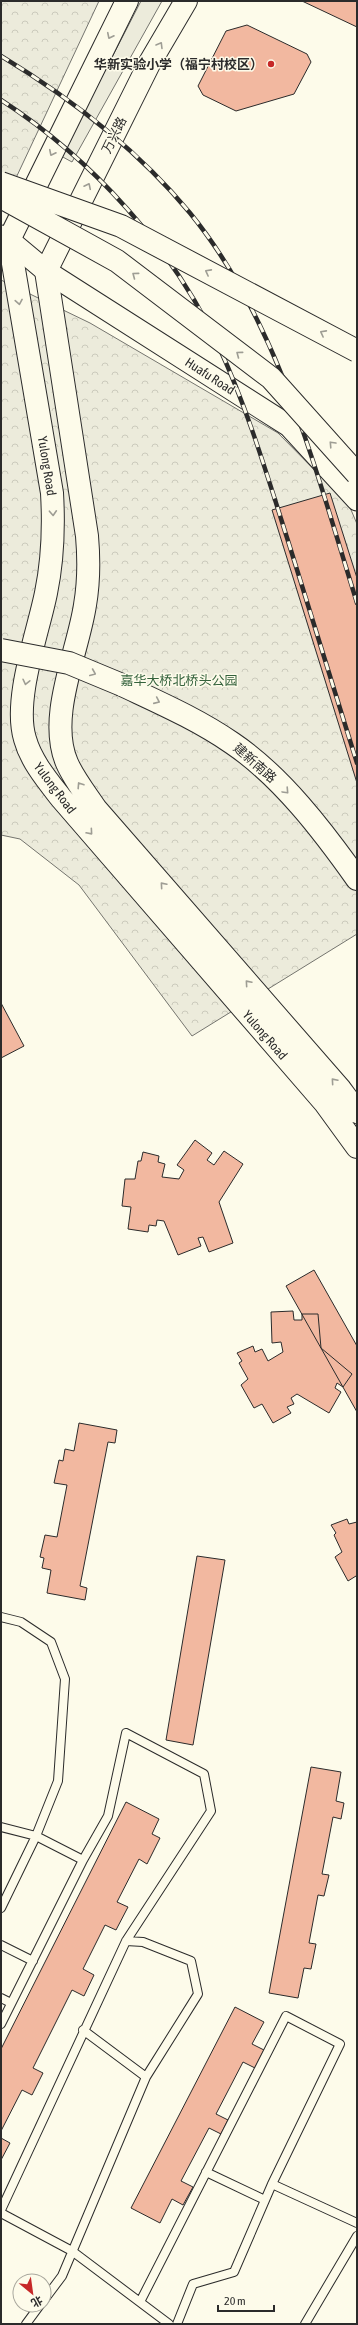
<svg xmlns="http://www.w3.org/2000/svg" width="358" height="2325" font-family="'Asap Condensed','Noto Sans SC',sans-serif">
<style>
.green{fill:#ecebdb;stroke:#74746e}
.park{fill:url(#park-crowns);stroke:#74746e}
.building{fill:#f2b8a0;stroke:#2b2b2b}
.lines{fill:none;stroke-linecap:round;stroke-linejoin:round}
.service-casing{stroke:#2b2b2b;stroke-width:10}
.tertiary-casing{stroke:#2b2b2b;stroke-width:23}
.secondary-casing{stroke:#2b2b2b;stroke-width:24}
.primary-casing{stroke:#2b2b2b;stroke-width:24}
.service{stroke:#fdfbea;stroke-width:8}
.tertiary{stroke:#fdfbea;stroke-width:21}
.secondary{stroke:#fdfbea;stroke-width:22}
.primary{stroke:#fdfbea;stroke-width:22}
.rail-casing{stroke:#2b2b2b;stroke-width:4.5}
.rail{stroke:#fdfbea;stroke-width:3;stroke-dasharray:9;stroke-linecap:butt}
.primary-bridge-casing{stroke:#2b2b2b;stroke-width:24;stroke-linecap:butt}
.primary-bridge{stroke:#fdfbea;stroke-width:22}
.oneway{stroke:#9e9d94}
.poi-dot{fill:#c62828;stroke:#fdfbea;stroke-width:1.5}
.labels{text-anchor:middle;dominant-baseline:central;stroke-width:3;stroke-linejoin:round;paint-order:stroke}
.poi-label{font-size:13px;font-weight:bold;fill:#2b2b2b;stroke:#fdfbea;text-anchor:end}
.street-label{font-size:13px;fill:#2b2b2b;stroke:#fdfbea}
.park-label{font-size:13px;fill:#34623c;stroke:#fdfbea}
</style>
<defs>
<pattern id="park-crowns" width="20" height="18" patternUnits="userSpaceOnUse"><rect width="20" height="18" fill="#ecebdb"/><path d="M2 6a3 3 0 1 1 6 0M12 15a3 3 0 1 1 6 0" fill="none" stroke="#cbcabc"/></pattern>
</defs>
<rect width="100%" height="100%" fill="#fdfbea"/>
<!-- green -->
<path class="green" d="M141,1H162L72,162L61,156Z"/>
<!-- park -->
<path class="park" d="M1,1H99L15,180L1,187Z
M1,280L90,323L278,433L349,505L357,524V934L192,1036L79,885L20,839L1,835Z"/>
<!-- building -->
<path class="building" d="M302,1H357V27Z
M247,25L307,54L311,62L294,94L236,111L203,95L198,86L226,31Z
M330,493L357,578V783L272,510Z
M1,1003L24,1046L1,1058Z
M195,1140L212,1153L207,1160L214,1165L224,1151L243,1164L219,1202L233,1243L209,1252L203,1237L198,1238L201,1246L178,1255L164,1221L157,1220L156,1226L149,1225L148,1232L128,1229L131,1207L122,1206L125,1179H135L138,1161H141L143,1152L159,1156L158,1162L165,1164L162,1177L179,1179L184,1170L177,1165Z
M314,1270L357,1346V1412L286,1286Z
M293,1311L294,1320H302V1314H318L321,1348L352,1374L343,1387L337,1383L335,1388L341,1392L329,1413L297,1394L291,1398L294,1404L287,1407L291,1413L273,1423L262,1404L254,1408L241,1385L248,1379L239,1363L242,1361L237,1353L253,1346L255,1352L262,1349L268,1361L283,1352L281,1342L272,1343L271,1312Z
M79,1423L117,1430L115,1443L108,1442L80,1586L87,1588L85,1600L47,1593L51,1570L42,1568L44,1558L40,1557L45,1535L57,1537L67,1485L54,1483L59,1460L63,1461L65,1449L74,1451Z
M347,1519L349,1524L357,1522V1578L356,1576L348,1581L335,1557L342,1552L334,1535L336,1533L331,1525Z
M197,1556L225,1560L193,1745L166,1740Z
M311,1767L341,1772L336,1801L344,1803L341,1819L333,1817L322,1874L329,1875L324,1896L318,1895L309,1943L316,1944L311,1969L304,1968L298,1998L269,1993Z
M126,1802L159,1819L152,1834L160,1838L147,1864L139,1859L117,1902L128,1907L116,1930L105,1925L83,1969L94,1975L84,1996L72,1990L33,2068L43,2073L32,2095L22,2090L1,2131V2049Z
M235,2007L264,2022L252,2044L264,2050L255,2068L243,2062L216,2114L228,2120L221,2134L209,2128L181,2181L193,2187L183,2205L172,2199L160,2223L131,2208Z
M1,2138L10,2143L1,2160Z"/>
<g class="lines">
<!-- service casing -->
<g class="service-casing">
<path id="service" d="M1,1617L21,1622L51,1642L65,1679L58,1781L36,1836L1,1908
M1,1827L36,1836L83,1860
M1,1945L33,1961
M1,1998L11,2003
M1,2024L83,1860L108,1816L126,1733L204,1774L211,1811L126,1941L1,2210
M83,2030L146,2077
M206,2172L265,2200
M272,2184L357,2223
M1,2213L72,2251L169,2324
M44,2300L62,2276L146,2077L198,1994L191,1961L143,1942L126,1941
M140,2302L286,2016L340,2044L272,2184L234,2272L193,2284L177,2324
M26,2324L40,2305
M305,2324L357,2236"/>
</g>
<!-- tertiary casing -->
<g class="tertiary-casing">
<path id="tertiary" d="M1,236L9,240L46,271L289,426L357,500"/>
</g>
<!-- secondary casing -->
<g class="secondary-casing">
<path id="secondary" d="M127,1L9,240L52,493C54,527 53,559 46,593C38,633 13,700 25,739C31,761 47,780 61,798L325,1103L357,1147
M186,1L149,64L46,271L87,536C89,559 89,582 85,605C78,652 47,717 67,763C74,779 86,794 96,809L340,1089L357,1112"/>
</g>
<!-- primary casing -->
<g class="primary-casing">
<path id="primary" d="M122,685C160,703 197,719 232,743C281,776 323,831 357,879"/>
</g>
<!-- service -->
<use href="#service" class="service"/>
<!-- tertiary -->
<use href="#tertiary" class="tertiary"/>
<!-- secondary -->
<use href="#secondary" class="secondary"/>
<!-- primary -->
<use href="#primary" class="primary"/>
<!-- rail casing -->
<g class="rail-casing">
<path id="rail" d="M1,56C72,99 137,149 190,213C279,322 316,472 357,603
M1,100C92,159 173,248 219,347C248,410 268,478 289,544C312,617 334,690 357,763"/>
</g>
<!-- rail -->
<use href="#rail" class="rail"/>
<!-- primary-bridge casing -->
<g class="primary-bridge-casing">
<path id="primary-bridge" d="M1,183L121,226L357,351
M1,197L117,261L271,378L357,474
M1,650L69,663L122,685"/>
</g>
<!-- primary-bridge -->
<use href="#primary-bridge" class="primary-bridge"/>
</g>
<!-- one-way arrows -->
<defs><path id="oneway-chevron" d="M-2-3.5L2.5 0L-2 3.5" fill="none" stroke-width="1.6" stroke-linecap="round" stroke-linejoin="round"/></defs>
<g class="oneway">
<use href="#oneway-chevron" transform="translate(110 36) rotate(116)"/>
<use href="#oneway-chevron" transform="translate(160 45) rotate(-59)"/>
<use href="#oneway-chevron" transform="translate(52 153) rotate(116)"/>
<use href="#oneway-chevron" transform="translate(88 186) rotate(-64)"/>
<use href="#oneway-chevron" transform="translate(208 272) rotate(-152)"/>
<use href="#oneway-chevron" transform="translate(135 275) rotate(-143)"/>
<use href="#oneway-chevron" transform="translate(19 302) rotate(80)"/>
<use href="#oneway-chevron" transform="translate(323 333) rotate(-152)"/>
<use href="#oneway-chevron" transform="translate(239 354) rotate(-143)"/>
<use href="#oneway-chevron" transform="translate(332 444) rotate(-133)"/>
<use href="#oneway-chevron" transform="translate(53 513) rotate(87)"/>
<use href="#oneway-chevron" transform="translate(93 673) rotate(23)"/>
<use href="#oneway-chevron" transform="translate(26 682) rotate(103)"/>
<use href="#oneway-chevron" transform="translate(157 701) rotate(24)"/>
<use href="#oneway-chevron" transform="translate(80 785) rotate(-123)"/>
<use href="#oneway-chevron" transform="translate(286 791) rotate(47)"/>
<use href="#oneway-chevron" transform="translate(90 832) rotate(49)"/>
<use href="#oneway-chevron" transform="translate(163 885) rotate(-131)"/>
<use href="#oneway-chevron" transform="translate(248 983) rotate(-131)"/>
<use href="#oneway-chevron" transform="translate(334 1081) rotate(-131)"/>
</g>
<!-- markers -->
<circle class="poi-dot" cx="271" cy="64" r="4"/>
<g class="labels">
<!-- poi labels -->
<g class="poi-label">
<text x="263" y="64">华新实验小学（福宁村校区）</text>
</g>
<!-- street labels -->
<g class="street-label">
<text transform="translate(114 135) rotate(-64)">万兴路</text>
<text transform="translate(210 376) rotate(33)">Huafu Road</text>
<text transform="translate(47 466) rotate(81)">Yulong Road</text>
<text transform="translate(255 763) rotate(41)">建新南路</text>
<text transform="translate(55 788) rotate(53)">Yulong Road</text>
<text transform="translate(265 1035) rotate(49)">Yulong Road</text>
</g>
<!-- park labels -->
<g class="park-label">
<text x="179" y="680">嘉华大桥北桥头公园</text>
</g>
</g>
<!-- border -->
<rect width="358" height="2325" fill="none" stroke="#2b2b2b" stroke-width="4"/>
<!-- north arrow -->
<g transform="translate(32 2293) rotate(151)"><circle r="19" fill="#fdfbea" stroke="#a9a89e"/>
<path d="M0-3L7 15L0 10L-7 15Z" fill="#c62828"/>
<text y="-6" font-size="11" font-weight="bold" text-anchor="middle" fill="#2b2b2b">北</text>
</g>
<!-- scale -->
<path d="M218 2305v6h56v-6" fill="none" stroke="#2b2b2b" stroke-width="2"/>
<text x="224" y="2305" font-size="12" fill="#2b2b2b" stroke="#fdfbea" stroke-width="3" paint-order="stroke">20 m</text>
</svg>
